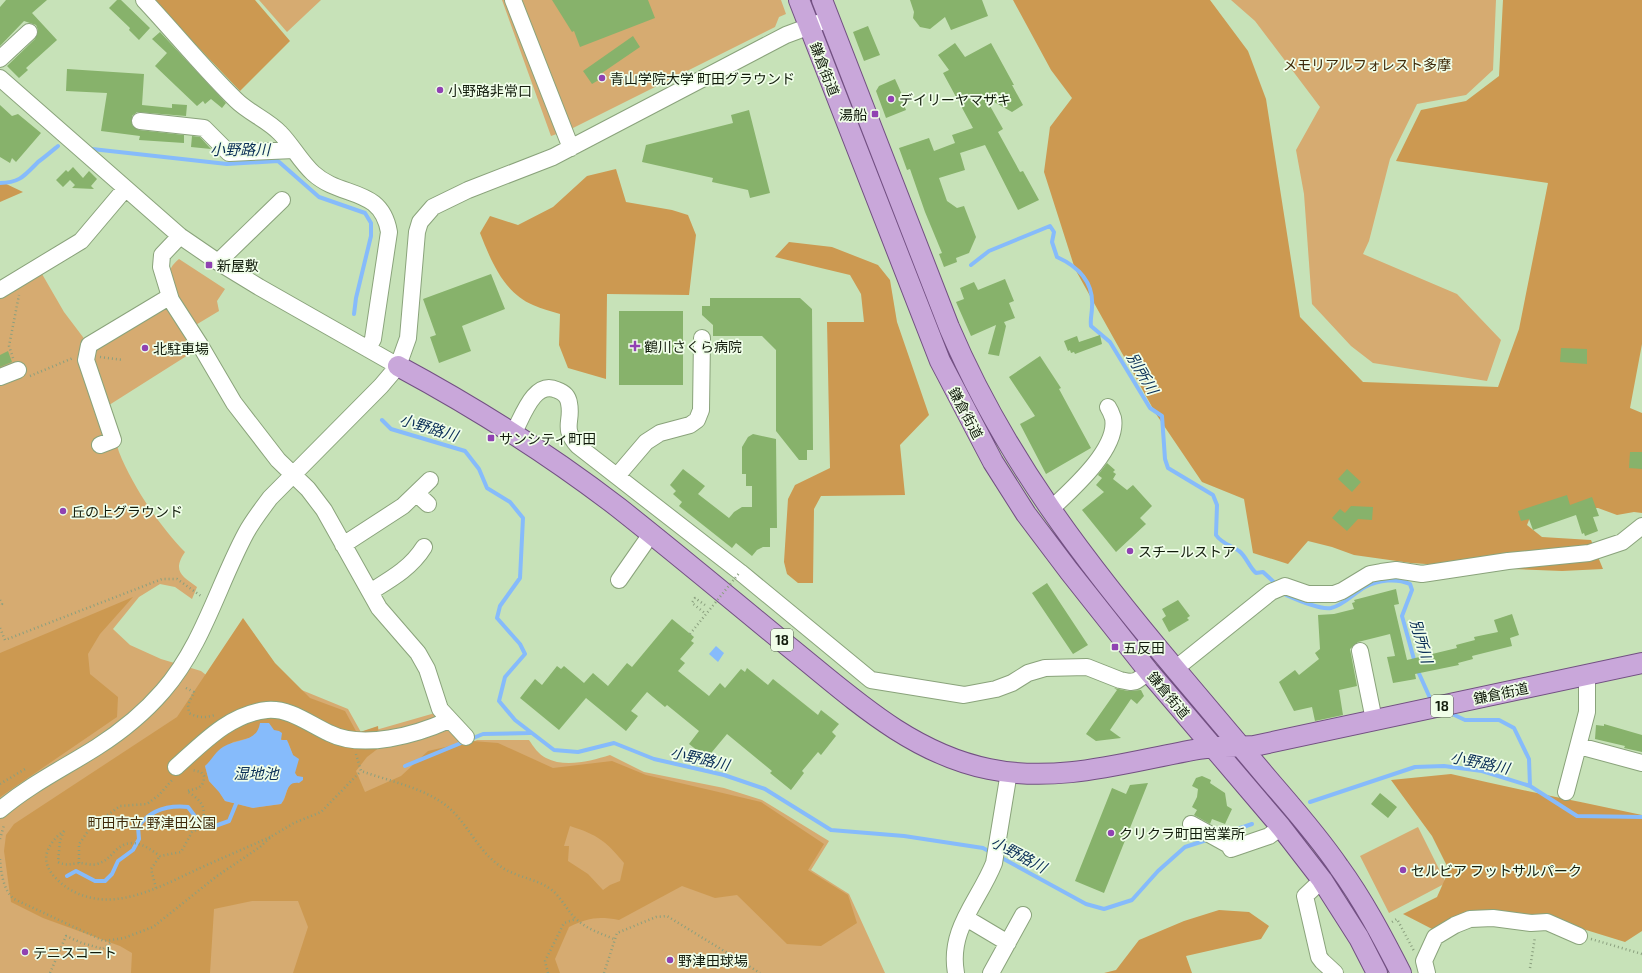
<svg xmlns="http://www.w3.org/2000/svg" width="1642" height="973" font-family="'Exo 2','Noto Sans JP',sans-serif">
<style>
.green{fill:#d6ab71}
.forest{fill:#cc9951;fill-rule:evenodd}
.water{fill:#86bbfb}
.lines{fill:none;stroke-linecap:round;stroke-linejoin:round}
.stream{stroke:#86bbfb;stroke-width:4}
.building{fill:#87b26b}
.minor-casing{stroke:#8aa37b;stroke-width:18}
.major-casing{stroke:#725082;stroke-width:22}
.path{stroke:#8a9f7e;stroke-width:2.5;stroke-dasharray:1 3;stroke-linecap:butt}
.minor{stroke:#fff;stroke-width:16}
.major{stroke:#c9a7da;stroke-width:20}
.path-bridge{stroke:#8a9f7e;stroke-width:2.5;stroke-dasharray:1 3;stroke-linecap:butt}
.poi-dot{fill:#9042b2;stroke:#f0fee9;stroke-width:1.5}
.labels{text-anchor:middle;dominant-baseline:central;stroke-width:3.5;stroke-linejoin:round;paint-order:stroke}
.shield{fill:#f0fee9;stroke:#55604e;stroke-width:1}
.shield-label{font-size:13px;font-weight:bold;fill:#121c0c}
.park-label{font-size:14px;fill:#3e2908;stroke:#f0fee9}
.street-label{font-size:14px;fill:#121c0c;stroke:#f0fee9}
.poi-label{font-size:14px;fill:#121c0c;stroke:#f0fee9;text-anchor:start}
.water-label{font-size:15px;font-style:italic;fill:#092e56;stroke:#f0fee9}
</style>
<rect width="100%" height="100%" fill="#c7e2b8"/>
<!-- green -->
<path class="green" d="M259,0H321L287,32Z
M502,0H781L786,14L779,17L775,27L571,129L551,136Z
M1231,0H1496L1493,70L1466,95L1417,104L1390,159L1369,241L1363,254L1457,294L1501,340L1487,381L1373,363L1351,346L1312,304L1304,194L1296,150L1320,107L1255,21Z
M179,259L225,289L217,301L219,311L184,332L196,350L106,407C111,422 114,438 119,452C132,485 160,527 185,552C172,571 182,576 197,587L192,599L175,587L160,584L139,597L113,629L130,645L161,659L201,671L224,689L260,673L348,709L362,734L435,713L466,745L477,740H529C533,746 539,755 546,758C565,768 591,761 610,755L644,772L724,788L762,800L829,841L811,870L849,894L885,973H0V299L42,274L64,312L92,349L175,299C170,282 163,272 179,259Z
M1418,827L1446,883L1389,913L1360,856Z"/>
<!-- forest -->
<path class="forest" d="M153,0H255L290,41L240,91Z
M1013,0H1210L1248,51L1266,99L1300,317L1363,382L1498,387L1519,329L1548,183L1396,161L1421,110L1466,101L1499,76L1503,0H1642V344L1630,408L1642,413V513L1634,512L1617,515L1598,508L1534,507L1527,525L1542,537L1591,540L1603,569L1562,571L1486,568L1411,563L1354,555L1332,547L1308,541L1288,564L1253,553L1244,499L1202,482L1156,414L1075,269L1044,172L1050,127L1072,98L1051,70Z
M616,169L626,202L672,210L688,215L696,235L689,295L607,294L606,379L568,368L559,345L560,314C551,311 542,309 533,305C504,293 491,261 480,233L490,216L518,225L553,207L587,176Z
M0,181L23,192L0,202Z
M789,242L832,247L878,265L890,280L897,322L929,415L900,445L905,495L821,496L814,509L813,583H798L787,574L784,562L788,499L795,485L830,468L827,322H864L861,294L850,275L775,257Z
M133,597L100,634L88,654L90,674L118,697L117,717L0,797V653Z
M243,618L275,663L310,698L345,711L357,733L378,726L380,747L367,757L356,771L365,792L401,776L428,751L472,741L498,743L553,768L612,761L646,775L761,802L824,844L808,870L848,895L857,923L821,946L787,944L737,895L715,898L682,886L619,920C597,916 588,918 569,927L555,959L560,973H293L308,927L298,901H252L214,909L210,973H131L132,953L120,946L43,918L11,902L4,851L6,835L14,824L177,717ZM259,731L288,742L293,755L295,773L297,776L289,785L284,800L281,804L253,808L225,801L219,791L209,781L205,766L233,742L253,737ZM570,826C598,835 606,841 624,863L620,881L610,885L603,890L588,874L568,861L569,846H564Z
M1451,774C1514,789 1578,801 1642,815V931L1625,942L1544,917L1434,930L1403,914L1437,897L1449,870L1432,836L1391,780Z
M1219,910L1249,912L1269,926L1261,939L1186,956L1192,973H1104L1116,970L1139,940L1184,921Z"/>
<!-- water -->
<path class="water" d="M716,646L724,653L718,662L709,654Z
M260,723H269L274,730L279,731L282,733L281,740H287L293,755L299,759L295,773L297,776L303,777V780L299,783C285,781 288,796 281,804L253,808L225,801L219,792L209,781L205,766C212,760 215,752 223,747C237,738 257,743 260,723Z"/>
<g class="lines">
<!-- stream -->
<path class="stream" d="M92,149L227,164L278,161L319,197L365,213L371,223V236L356,298L354,314
M0,183C20,183 25,175 38,162C45,157 52,151 58,146
M971,265L989,251L1050,226L1054,232L1052,242L1057,257C1079,267 1094,282 1092,307C1092,314 1090,319 1091,326L1110,342L1150,408L1162,416L1165,459L1168,468L1213,495L1217,505L1216,535C1222,544 1231,545 1239,551C1246,556 1249,567 1256,573L1263,572L1276,584
M382,420L391,429L465,451L479,469L487,488L510,502L523,518L520,578L500,606L497,618L520,644L525,654L505,677L499,701L515,720L554,750L578,752L614,743L654,759L724,775L765,789L831,830L904,836L983,848L992,853
M1284,594C1295,599 1318,610 1331,608C1344,605 1354,593 1365,587C1379,580 1396,578 1410,584L1412,590L1402,616L1415,663
M1417,669L1430,698
M1448,712L1465,720H1499L1514,728L1529,759L1530,786
M405,766L483,734L530,733
M1310,802L1415,767L1444,766L1482,771L1530,786L1577,816L1642,817
M1220,835L1252,824
M1000,857L1086,904L1104,909L1132,900L1158,871L1185,847L1210,839
M67,876L76,871L95,881H105L112,874L118,861L133,850L139,839L138,827C150,810 168,805 188,807L197,819L215,826L229,821L236,804"/>
</g>
<!-- building -->
<path class="building" d="M6,0H47L32,13L57,40L26,68L28,70L19,78L7,66L35,39L38,30L36,25L24,21L0,46V7Z
M117,0H121L150,28L139,40L129,30L130,28L109,8Z
M552,0H648L655,18L580,47L574,31L572,32Z
M910,0H982L988,16L951,30L945,17L930,29L920,27L913,18L914,12Z
M868,26L880,55L864,61L853,32Z
M160,32L226,103L222,108L211,99L205,104L203,101L197,106L155,66L167,53L152,39Z
M633,36L640,47L599,75L602,78L592,84L583,71Z
M955,43L965,57L991,43L1014,85H1012L1023,105L1012,112L985,97L1003,129L998,132L1020,172L1023,171L1039,200L1018,210L985,145L960,153L965,170L939,178L947,201L957,208L964,206L976,237L969,253L956,258L957,262L944,267L939,254L942,253L925,212L910,169L907,170L899,148L929,138L934,151L955,143L952,135L973,128L943,73L949,70L938,55Z
M67,69L144,74L142,105L172,108V104L187,105L186,116L137,112L132,116V125L139,130L184,135V143L139,140L140,136L101,131L107,93L66,91Z
M895,79L904,99L902,100L906,110L886,118L876,91L879,86Z
M0,105L12,116L18,114L41,133L16,162L12,158L10,163L0,157Z
M749,110L770,193L750,198L748,190L712,182L713,178L642,162L646,145L733,123L731,115Z
M192,136L200,137L211,149L191,147Z
M73,167L83,178L89,171L97,179L91,186L94,189L72,188L75,185L70,180L63,187L56,180L66,170L68,172Z
M491,274L505,309L462,326L471,351L439,363L430,337L436,335L423,299Z
M1005,279L1014,301L1009,303L1015,318L1004,322L1006,326L999,356L988,354L996,325L971,336L956,302L964,299L960,288L974,282L978,290Z
M710,298H800L812,309L813,450H807V460H799L776,431V350L762,336H713V325L702,315V306H710Z
M619,311H683V385H619Z
M1100,335L1102,344L1075,354L1074,352L1071,353L1070,350L1068,351L1064,341L1077,336L1079,342Z
M1561,348L1587,349V364L1560,362Z
M8,351L12,362L0,367V355Z
M1040,356L1061,388L1059,389L1091,448L1046,474L1020,424L1035,416L1009,377Z
M753,434L776,439L777,528H770V547H763L757,550L752,556L736,543L732,548L679,506L682,502L673,494L676,491L670,485L683,469L705,486L698,494L729,518L734,512L742,507H752V486H746V474H742V447L748,437Z
M1630,452H1642V469L1629,468Z
M1107,463L1115,470L1113,472L1116,474L1113,479L1127,490L1133,485L1152,506L1140,518L1146,524L1116,552L1082,510L1104,492L1096,485L1102,478L1098,475Z
M1347,469L1361,482L1352,492L1338,479Z
M1567,495L1570,505L1592,497L1599,516L1593,517L1598,531L1585,536L1584,533L1582,534L1576,515L1533,530L1529,519L1521,521L1518,511Z
M1351,506L1373,507L1372,520L1358,519L1347,531L1332,518L1340,509L1345,513Z
M1047,583L1088,645L1073,654L1032,593Z
M1396,589L1399,604L1394,605L1407,660L1457,648L1456,645L1475,640L1474,637L1498,632L1494,620L1512,614L1519,635L1510,638L1512,646L1472,656L1473,659L1458,663L1459,665L1415,674L1416,679L1393,683L1387,657L1395,656L1390,634L1358,642L1350,649L1357,686L1339,690L1343,715L1315,721L1312,707L1294,711L1279,682L1295,670L1299,675L1319,659L1315,653L1320,649L1318,615L1334,614L1354,609L1352,603L1355,602L1354,600Z
M1178,600L1190,616L1187,618L1189,620L1169,632L1162,619L1166,616L1162,609Z
M672,619L694,637L691,641L694,643L680,659L685,663L678,671L709,696L720,683L725,688L741,669L745,672L747,668L768,685L773,679L818,715L821,710L839,724L832,732L836,736L821,755L818,752L802,771L804,773L791,790L770,773L772,771L727,734L707,758L689,744L699,731L667,705L665,707L647,692L631,711L638,716L626,731L586,698L559,730L520,698L535,679L542,685L557,666L561,669L564,666L584,683L593,673L608,686L627,663L632,667Z
M1114,688L1128,691L1141,690L1144,696L1137,704L1131,699L1110,730L1121,738L1096,741L1086,734L1117,690Z
M1604,724L1642,735V752L1624,748L1625,746L1595,739L1596,725L1604,726Z
M1202,776L1211,780L1210,783L1225,793L1227,806L1232,809L1225,824L1212,819L1210,824L1194,815L1197,810L1192,807L1197,797L1198,789L1192,786L1196,778Z
M1148,783L1104,893L1075,881L1112,788L1126,794L1130,785Z
M1380,793L1397,807L1388,818L1371,804Z"/>
<g class="lines">
<!-- minor casing -->
<g class="minor-casing">
<path id="minor" d="M144,0C175,33 204,69 236,100C249,113 268,120 280,133C292,145 300,161 313,173C341,199 381,186 389,232L373,339L368,349
M513,0L571,148
M0,59L29,32
M0,78L180,236L218,262L259,287L398,366
M140,121L204,128L229,153L294,150
M180,236L162,255L161,267L171,300L200,345L234,403L278,460L308,489L324,510L379,608L418,653L427,669L440,709L466,737
M218,262L282,200
M0,290L81,241L125,189
M0,377L18,370
M514,432C522,418 534,379 557,390C563,392 568,396 569,403C573,422 561,427 578,446L740,572L871,680L964,695L996,689L1012,683L1028,673L1045,668L1087,667L1120,680L1130,682L1136,681L1149,672
M100,445L113,440L86,360L89,345L169,297
M617,476L646,442L660,433L690,425L697,420L701,410L702,338
M417,494L428,504
M1050,510C1070,491 1119,449 1113,418C1112,415 1110,410 1108,407
M343,545L403,506L430,480
M619,580L651,534
M370,592C391,579 411,568 424,547
M1360,651L1374,720
M1175,669L1271,592L1285,586L1308,594H1334L1342,591L1370,574L1381,572L1396,570L1422,574L1508,561L1589,553L1622,542L1642,526
M1579,746L1642,763
M176,767C202,744 229,714 267,710C290,708 309,724 329,733C363,750 416,735 449,720
M1566,792L1587,712V675
M0,810C29,785 64,768 97,747C122,731 144,713 163,691C203,645 218,585 246,533C253,520 262,509 270,498L381,386L398,366L408,338L417,232L420,222L433,207L468,190L553,157L786,35L829,19
M1191,824L1229,845L1231,849L1269,836L1281,827
M1322,880L1305,896L1319,957L1322,961L1335,973
M966,918L1008,943
M956,973C948,929 979,901 994,863L1009,772
M991,973L1023,915
M1427,973L1424,961L1435,937L1455,925L1470,919L1493,918L1531,923L1547,922L1579,936"/>
</g>
<!-- major casing -->
<g class="major-casing">
<path id="major" d="M799,0L940,361L993,462L1026,514L1069,571L1149,672L1281,827L1322,880L1359,938L1377,973
M822,0L949,327C1004,457 1086,563 1177,671C1207,707 1238,743 1269,780C1293,808 1318,836 1339,867C1363,900 1382,936 1401,973
M398,366C476,408 549,454 619,508C676,553 732,600 788,646C849,695 909,753 989,769C1060,784 1129,761 1199,749C1217,746 1235,747 1254,746L1642,663"/>
</g>
<!-- path -->
<path class="path" d="M100,357L123,360
M13,358L9,346L19,295
M30,376L73,358
M0,600L2,604L0,605
M705,605L695,598L692,603L706,614
M0,628L5,640L162,579H177L201,596
M186,688L194,692L188,705L189,713C198,718 205,718 215,715
M356,754L361,771C389,781 425,788 448,807C468,824 478,851 500,866C515,877 534,878 549,888C561,896 565,908 575,918C586,929 600,933 614,939
M0,784L25,769
M64,831L60,841L58,862C66,866 71,864 79,863C85,863 92,866 97,864C107,861 110,856 116,850C132,836 146,846 160,856L181,852L192,832L202,827C206,806 204,803 187,791C198,788 204,788 204,776L201,772L192,770
M64,831C54,838 43,851 47,864C50,874 58,881 66,887C109,916 157,888 198,869C222,858 246,848 270,837
M0,839L4,825
M0,859C1,872 3,890 14,899L104,941L124,938L153,927L217,876L260,847L272,836L294,823L321,812L361,771
M79,863V844L91,827L120,806L147,804L159,795L173,779
M156,888L151,869L160,856
M1392,922L1397,919L1414,951
M1591,939L1642,954
M1530,968L1535,937
M50,973L66,936L82,943L103,949L112,941
M548,973L545,961L564,923L576,919
M604,973L617,933L656,917L667,916L760,973"/>
<!-- minor -->
<use href="#minor" class="minor"/>
<!-- major -->
<use href="#major" class="major"/>
<!-- path-bridge -->
<path class="path-bridge" d="M690,634L740,572"/>
</g>
<!-- markers -->
<g class="poi-dot">
<circle cx="602" cy="78" r="4"/>
<circle cx="440" cy="90" r="4"/>
<circle cx="891" cy="99" r="4"/>
<rect x="871" y="110" width="8" height="8" rx="2"/>
<rect x="205" y="261" width="8" height="8" rx="2"/>
<path d="M633 340h4v4h4v4h-4v4h-4v-4h-4v-4h4z"/>
<circle cx="145" cy="348" r="4"/>
<rect x="487" y="434" width="8" height="8" rx="2"/>
<circle cx="63" cy="511" r="4"/>
<circle cx="1130" cy="551" r="4"/>
<rect x="1111" y="643" width="8" height="8" rx="2"/>
<circle cx="1111" cy="833" r="4"/>
<circle cx="1403" cy="870" r="4"/>
<circle cx="25" cy="952" r="4"/>
<circle cx="670" cy="960" r="4"/>
</g>
<g class="labels">
<!-- shield labels -->
<g class="shield">
<rect x="771" y="629" width="22" height="22" rx="3"/>
<rect x="1431" y="695" width="22" height="22" rx="3"/>
</g>
<g class="shield-label">
<text x="782" y="640">18</text>
<text x="1442" y="706">18</text>
</g>
<!-- park labels -->
<g class="park-label">
<text x="1367" y="64">メモリアルフォレスト多摩</text>
<text x="152" y="822">町田市立 野津田公園</text>
</g>
<!-- street labels -->
<g class="street-label">
<text transform="translate(825 69) rotate(69)">鎌倉街道</text>
<text transform="translate(966 413) rotate(62)">鎌倉街道</text>
<text transform="translate(1501 693) rotate(-12)">鎌倉街道</text>
<text transform="translate(1169 695) rotate(50)">鎌倉街道</text>
</g>
<!-- poi labels -->
<g class="poi-label">
<text x="610" y="78">青山学院大学 町田グラウンド</text>
<text x="448" y="90">小野路非常口</text>
<text x="899" y="99">デイリーヤマザキ</text>
<text x="867" y="114" text-anchor="end">湯船</text>
<text x="217" y="265">新屋敷</text>
<text x="644" y="346">鶴川さくら病院</text>
<text x="153" y="348">北駐車場</text>
<text x="499" y="438">サンシティ町田</text>
<text x="71" y="511">丘の上グラウンド</text>
<text x="1138" y="551">スチールストア</text>
<text x="1123" y="647">五反田</text>
<text x="1119" y="833">クリクラ町田営業所</text>
<text x="1411" y="870">セルビア フットサルパーク</text>
<text x="33" y="952">テニスコート</text>
<text x="678" y="960">野津田球場</text>
</g>
<!-- water labels -->
<g class="water-label">
<text x="240" y="149">小野路川</text>
<text transform="translate(1143 373) rotate(59)">別所川</text>
<text transform="translate(429 427) rotate(17)">小野路川</text>
<text transform="translate(1422 641) rotate(74)">別所川</text>
<text transform="translate(700 758) rotate(13)">小野路川</text>
<text transform="translate(1480 762) rotate(12)">小野路川</text>
<text x="256" y="773">湿地池</text>
<text transform="translate(1019 854) rotate(28)">小野路川</text>
</g>
</g>
</svg>
